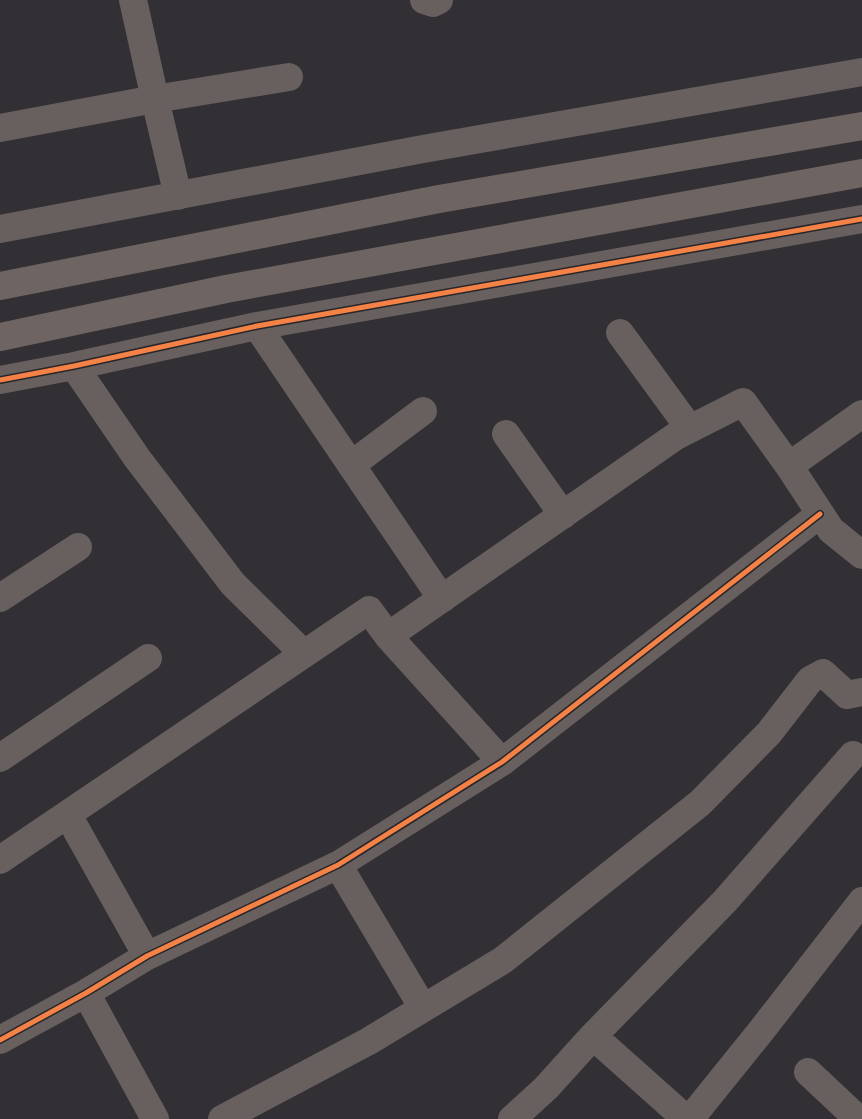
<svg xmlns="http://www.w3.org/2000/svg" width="862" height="1119" font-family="'Times New Roman',serif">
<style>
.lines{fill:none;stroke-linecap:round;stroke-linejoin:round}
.minor{stroke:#67605e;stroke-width:28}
.highway{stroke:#6e6563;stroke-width:28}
.cycleway-casing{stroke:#28262b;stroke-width:8}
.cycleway{stroke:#f48246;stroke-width:5}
</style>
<rect width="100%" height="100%" fill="#323034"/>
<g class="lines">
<!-- minor -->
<path class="minor" d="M133,0L155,99L178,196
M424,0L433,3L439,0
M0,128L155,99L289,77
M0,229L423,149L862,72
M257,326L442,599
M620,333L690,429
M74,366L137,458L233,584L304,654
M0,380L74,366L257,326L862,219
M506,434L563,515
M351,465L423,411
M789,466L862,414
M0,598L78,547
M388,636L676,436L743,402L789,466L831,530L862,555
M0,758L148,658
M68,815L147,956
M0,860L369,610L388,636L502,762
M338,865L423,1008
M86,993L155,1119
M593,1036L686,1119
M0,1040L86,993L147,956L338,865L502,762L820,514
M808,1072L858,1119
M222,1119L369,1041L503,960L700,803L769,733L810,680L823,673L847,695L862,692
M512,1119L546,1088L593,1036L725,901L853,755
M690,1119L761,1031L862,901"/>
<!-- highway -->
<path class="highway" d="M0,286L439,199L862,126
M0,337L226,289L862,173"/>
<!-- cycleway casing -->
<g class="cycleway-casing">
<path id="cycleway" d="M0,380L74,366L257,326L862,219
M0,1040L86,993L147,956L338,865L502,762L820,514"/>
</g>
<!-- cycleway -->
<use href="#cycleway" class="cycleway"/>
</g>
</svg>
